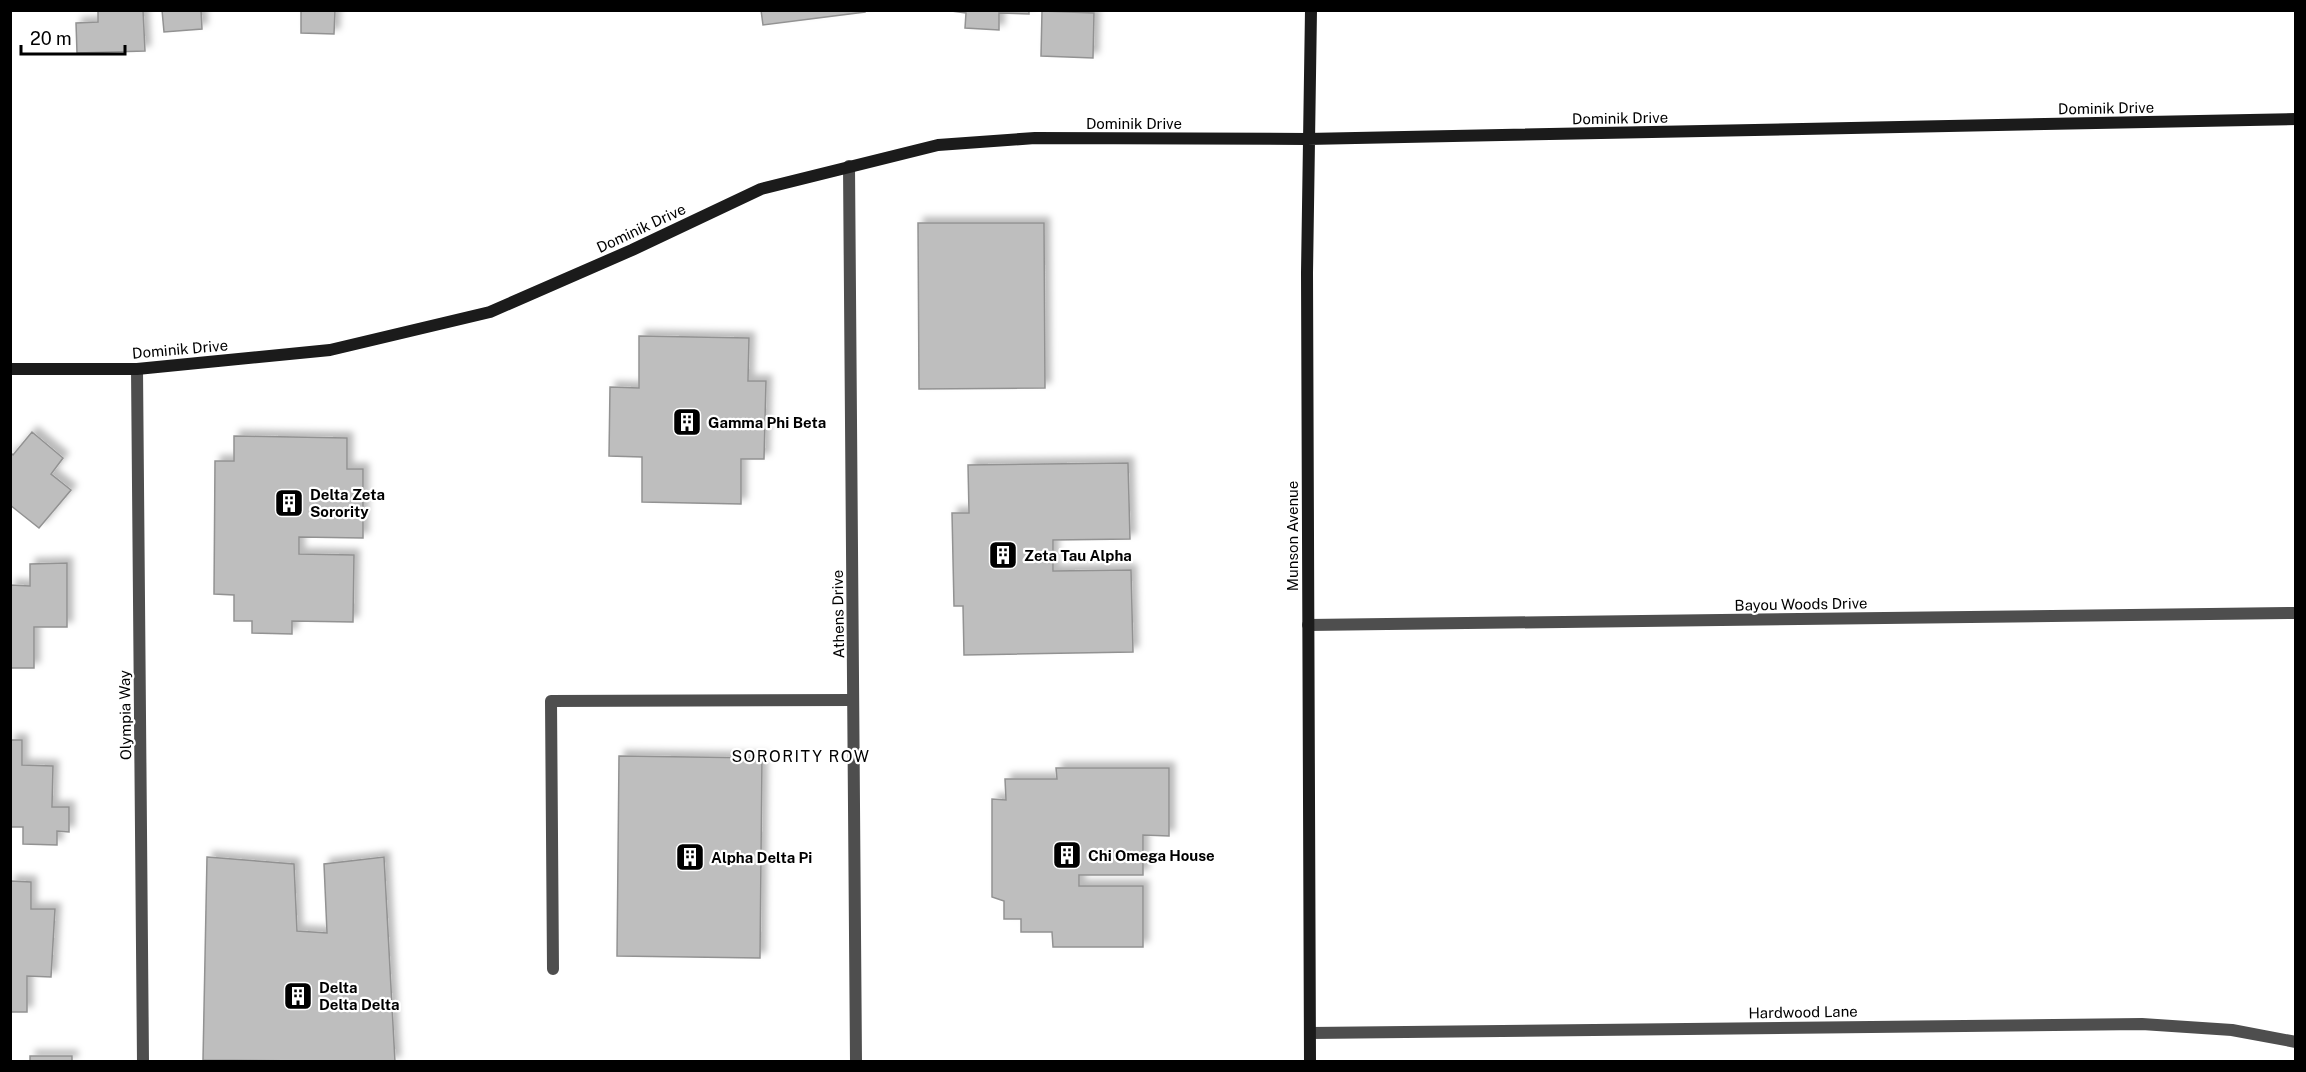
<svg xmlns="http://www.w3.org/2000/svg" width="2306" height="1072" font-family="'Public Sans',sans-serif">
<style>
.building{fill:#bebebe;stroke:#929292;stroke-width:1.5;filter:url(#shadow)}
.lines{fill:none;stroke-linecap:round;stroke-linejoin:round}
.lane{stroke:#4e4e4e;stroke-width:12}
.street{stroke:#4e4e4e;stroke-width:12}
.secondary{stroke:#1b1b1b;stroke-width:12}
.labels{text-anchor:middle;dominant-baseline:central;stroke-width:4.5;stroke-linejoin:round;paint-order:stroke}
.street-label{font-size:15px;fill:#000;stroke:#fff}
.poi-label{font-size:15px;font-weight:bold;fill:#000;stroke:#fff;text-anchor:start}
.neighbourhood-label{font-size:16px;letter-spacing:1.5px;fill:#000;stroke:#fff}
</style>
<defs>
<filter id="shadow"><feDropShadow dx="5.5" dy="-5.5" stdDeviation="3" flood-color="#0004"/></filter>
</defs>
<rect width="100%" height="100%" fill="#fff"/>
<!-- building -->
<path class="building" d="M98,10H143L145,51L77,53L76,23L98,22Z
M162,10H201L202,29L164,32Z
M281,10H335L334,34L301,33V11Z
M761,10H865V12L763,25Z
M944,10H1029V14L999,13V30L965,28L966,13Z
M1042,11L1094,13L1093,58L1041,56Z
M918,223H1044L1045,388L919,389Z
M639,336L749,338L748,381H766L764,459H741V504L642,502V457L609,456L610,387L639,388Z
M32,432L63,458L51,474L71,490L39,528L10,505V452L13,455Z
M234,436L347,438V469H363V538L299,537V554L354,555L353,622L292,621V634L252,633V621H234V595L214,594L215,461H234Z
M1128,463L1130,539L1053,540V571L1131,570L1133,652L964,655L963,606H954L952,513H969L968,465Z
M67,563V627H34V668H10V585L30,586V564Z
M10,740H22V765L53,766L52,807H69V832L57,831V845L23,844V827H10Z
M619,756L762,758L760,958L617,956Z
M1056,768H1169V836L1143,835V875H1079V886H1143V947H1053L1052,932H1021V919H1004V901L992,897V799L1006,800L1005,779H1057Z
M207,857L294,864L297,931L327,933L324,864L384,857L395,1062L203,1060Z
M10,881L31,882V909H55L51,977L27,976V1012H10Z
M30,1056H72V1062H30Z"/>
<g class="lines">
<!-- lane -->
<path class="lane" d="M553,969L551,701L853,700"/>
<!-- street -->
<path class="street" d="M849,166L856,1062
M137,369L143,1062
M1308,625L2296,613
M1310,1033L2142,1024L2232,1030L2296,1042"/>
<!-- secondary -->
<path class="secondary" d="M10,369H137L330,350L490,312L632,250L761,189L938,145L1035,138L1307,139L2296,119
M1310,1062L1307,273L1311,10"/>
</g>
<!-- icons -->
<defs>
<g id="building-square" transform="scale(1.5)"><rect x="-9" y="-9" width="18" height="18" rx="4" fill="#000" stroke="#fff"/><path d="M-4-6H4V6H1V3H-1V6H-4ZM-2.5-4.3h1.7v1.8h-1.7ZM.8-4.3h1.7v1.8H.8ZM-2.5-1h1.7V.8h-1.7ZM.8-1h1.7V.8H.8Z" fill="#fff"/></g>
</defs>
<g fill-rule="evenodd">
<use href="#building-square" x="687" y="422"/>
<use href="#building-square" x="289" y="503"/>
<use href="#building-square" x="1003" y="555"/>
<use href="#building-square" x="1067" y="855"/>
<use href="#building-square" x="690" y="857"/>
<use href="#building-square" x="298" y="996"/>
</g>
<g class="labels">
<!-- street labels -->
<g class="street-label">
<text transform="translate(2106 108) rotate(-1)">Dominik Drive</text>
<text transform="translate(1620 118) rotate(-1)">Dominik Drive</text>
<text x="1134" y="123">Dominik Drive</text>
<text transform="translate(641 228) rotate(-25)">Dominik Drive</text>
<text transform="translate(180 349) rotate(-5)">Dominik Drive</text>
<text transform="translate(1292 536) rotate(-90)">Munson Avenue</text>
<text transform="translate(1801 604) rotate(-1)">Bayou Woods Drive</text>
<text transform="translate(838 614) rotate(-91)">Athens Drive</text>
<text transform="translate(125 715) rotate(-91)">Olympia Way</text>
<text transform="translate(1803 1012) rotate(-1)">Hardwood Lane</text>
</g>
<!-- poi labels -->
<g class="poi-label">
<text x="708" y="422">Gamma Phi Beta</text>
<text x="310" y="494">Delta Zeta<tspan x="310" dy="17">Sorority</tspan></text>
<text x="1024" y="555">Zeta Tau Alpha</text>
<text x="1088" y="855">Chi Omega House</text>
<text x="711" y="857">Alpha Delta Pi</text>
<text x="319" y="987">Delta<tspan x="319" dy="17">Delta Delta</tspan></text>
</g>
<!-- neighbourhood labels -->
<g class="neighbourhood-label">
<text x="801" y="756">SORORITY ROW</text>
</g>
</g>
<!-- border -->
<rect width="2306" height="1072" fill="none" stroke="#000000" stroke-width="24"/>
<!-- scale -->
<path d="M21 45v9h104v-9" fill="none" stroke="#000000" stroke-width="3"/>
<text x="30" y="45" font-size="18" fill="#000000" stroke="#ffffff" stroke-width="4.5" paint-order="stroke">20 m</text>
</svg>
